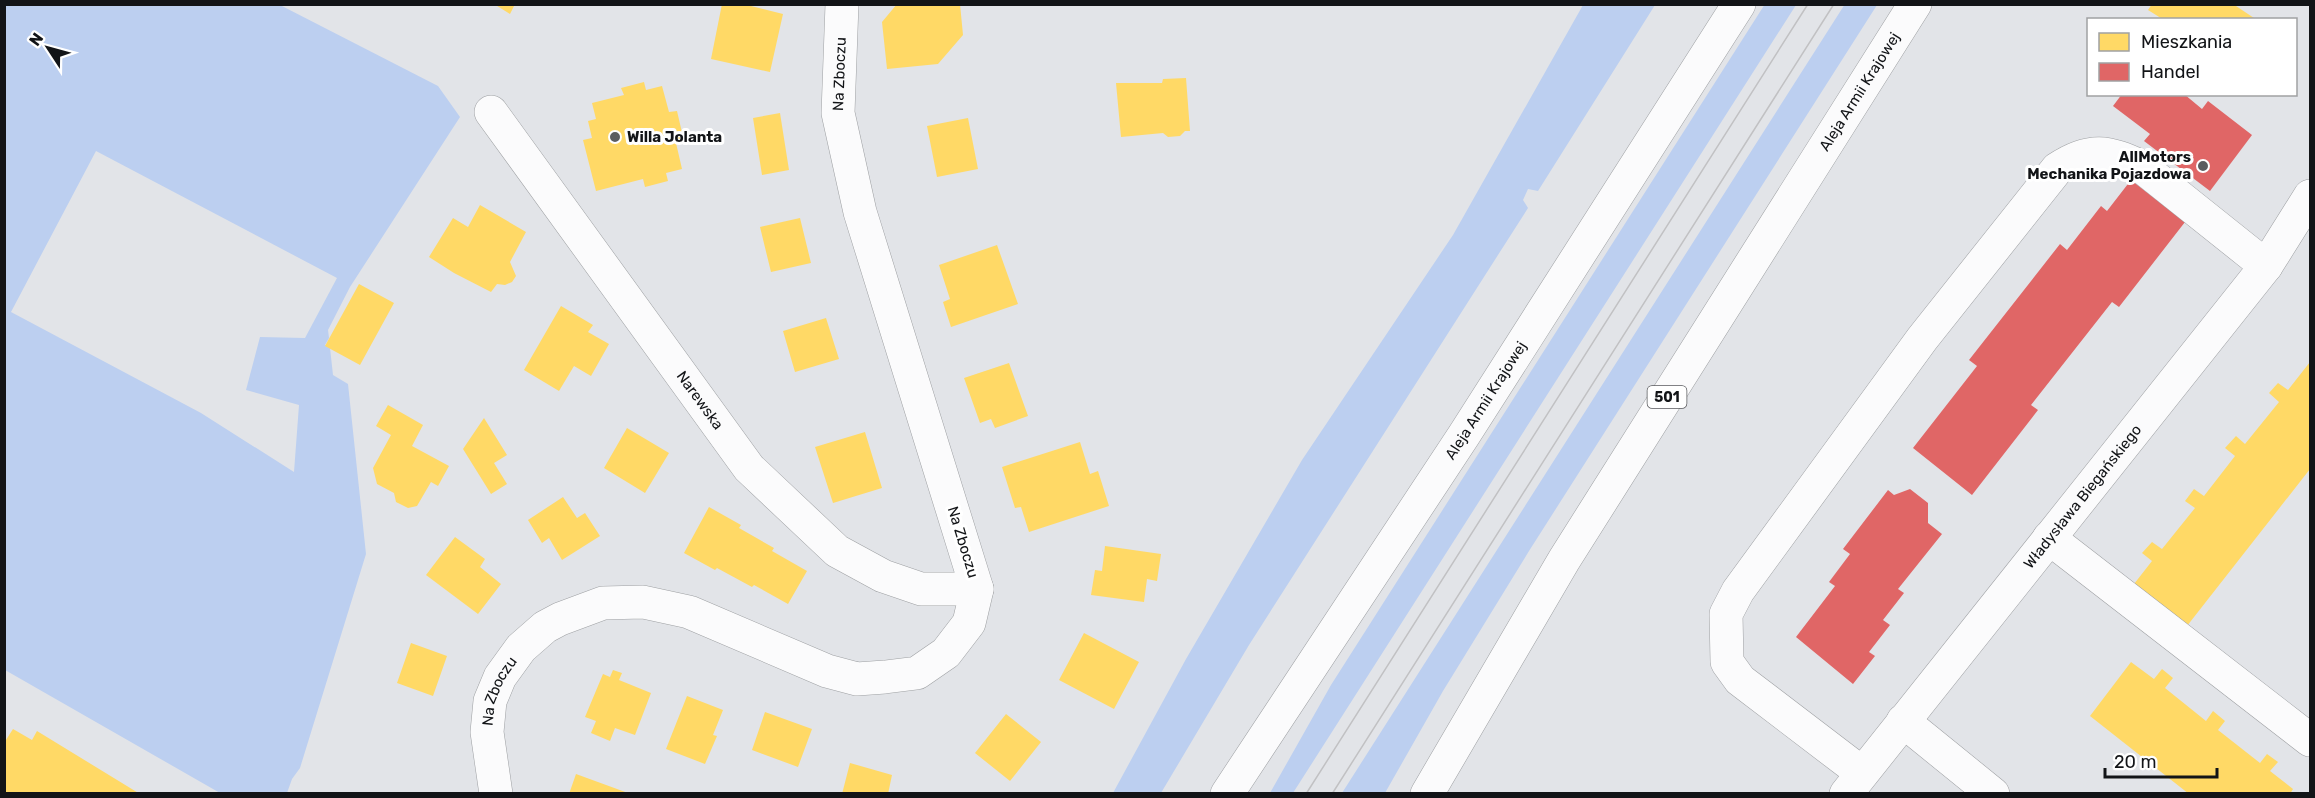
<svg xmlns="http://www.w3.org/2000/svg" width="2315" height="798" font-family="Rubik,sans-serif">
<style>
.green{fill:#bccff0;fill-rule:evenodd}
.homes{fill:#ffd966}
.shops{fill:#e06666}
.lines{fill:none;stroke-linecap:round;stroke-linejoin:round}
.minor-casing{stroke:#9ea0a3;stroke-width:34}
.major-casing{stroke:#9ea0a3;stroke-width:34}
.minor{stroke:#fbfbfc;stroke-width:33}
.major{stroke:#fbfbfc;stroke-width:33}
.tram{stroke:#c1c1c3;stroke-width:1.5}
.poi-dot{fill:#5b5d60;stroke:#fff;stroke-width:2}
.labels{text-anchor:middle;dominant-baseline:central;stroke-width:6;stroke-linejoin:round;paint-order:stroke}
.shield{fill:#fff;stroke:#595a5d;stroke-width:1.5}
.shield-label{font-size:14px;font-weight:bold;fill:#121417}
.street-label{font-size:15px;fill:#121417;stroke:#fff}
.poi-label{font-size:15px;font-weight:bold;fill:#121417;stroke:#fff;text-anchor:start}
</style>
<rect width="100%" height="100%" fill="#e2e4e8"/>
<!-- green -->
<path class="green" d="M1765,4L1796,5L1293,793H1270L1331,685Z
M1845,4L1877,5L1529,551L1443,691L1385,793H1342Z
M6,5H280L438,86L460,117L350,287L328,330L329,338L325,345L330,348L333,375L348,384L366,554L300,768L292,779L287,793H220L5,670L4,7ZM96,151L337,278L305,338L260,337L246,390L299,405L294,472L201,413L11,312Z
M1583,5H1655L1538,191L1528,189L1523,200L1528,208L1249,645L1161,793H1113L1186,659L1302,460L1453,235Z"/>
<!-- homes -->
<path class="homes" d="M494,4H515L510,14Z
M722,4H743L783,14L770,72L711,59Z
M897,4H960L963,35L938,64L887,69L882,22Z
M2152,4H2233L2257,20H2164L2148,10Z
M1186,78L1190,131H1185L1180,136L1168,137L1163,133L1121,137L1116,83H1162L1163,79Z
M644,82L646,90L662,86L669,112L677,111L684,141L676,143L682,169L666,173L668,181L645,187L643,179L596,191L583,140L592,138L588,121L596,119L592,103L624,95L621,88Z
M780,113L789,170L762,175L753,118Z
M968,118L978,169L937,177L927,126Z
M480,205L526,232L510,262L516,276L512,282L505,285L497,284L491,292L454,273L429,257L453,218L468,227Z
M800,218L811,263L771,272L760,227Z
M997,245L1018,304L951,327L943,302L950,299L939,265Z
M359,284L394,303L360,365L325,346Z
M561,306L593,325L588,332L609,344L591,376L574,366L559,391L524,370Z
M826,318L839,359L795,372L783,331Z
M2310,362V469L2187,626L2134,584L2152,561L2142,553L2152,542L2162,549L2195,508L2185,501L2194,489L2204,496L2235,456L2225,448L2236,436L2245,444L2279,402L2269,393L2278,383L2288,390Z
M1009,363L1028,416L995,428L991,419L980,423L964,378Z
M388,405L423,425L412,446L449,466L438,486L431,482L417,506L408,508L396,502L394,493L377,484L373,468L391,435L376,426Z
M484,418L507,455L494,463L507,484L491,494L463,449Z
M627,428L669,453L645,493L604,468Z
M865,432L882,488L833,503L815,447Z
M1080,442L1090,474L1098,471L1109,506L1029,532L1021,507L1015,508L1002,467Z
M563,497L577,518L585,513L600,536L562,560L549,538L542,543L528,520Z
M709,507L741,525L739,528L774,548L772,551L807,571L788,604L754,585L752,587L717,568L715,570L684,553Z
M455,537L485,559L480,567L501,584L478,614L426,575Z
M1105,546L1161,554L1157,581L1147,579L1144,602L1091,595L1095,570L1102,571Z
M1084,633L1139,662L1114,709L1059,680Z
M411,643L447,656L433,696L397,683Z
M2131,662L2154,679L2162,669L2173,678L2165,688L2206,721L2213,711L2225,721L2218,730L2260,763L2267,754L2278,762L2270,771L2293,789L2290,794H2189L2090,716Z
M613,670L622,673L619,680L651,693L635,735L615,728L610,741L591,733L596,721L585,717L603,674L610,677Z
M687,696L723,710L713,735L717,736L705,764L666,749Z
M765,712L812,729L798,767L752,750Z
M1006,714L1041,742L1010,781L975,753Z
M13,729L32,740L37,731L140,794H4V743Z
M850,763L892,775L888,794H842Z
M576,774L628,793V794H569Z"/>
<!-- shops -->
<path class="shops" d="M2122,94H2184L2202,109L2208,101L2252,135L2210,191L2144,141L2150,134L2113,106Z
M2131,180L2185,222L2119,307L2112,302L2031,405L2038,410L1972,495L1913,448L1977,366L1969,360L2060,244L2067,250L2101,206L2107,211Z
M1910,489L1928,503V523L1942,534L1898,589L1904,593L1883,620L1890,625L1869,652L1875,656L1853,684L1796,637L1835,586L1829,582L1850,554L1843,549L1888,490L1894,495Z"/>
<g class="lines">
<!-- minor casing -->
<g class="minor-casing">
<g id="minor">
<path id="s1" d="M491,112L749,468L837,551L883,576L921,589H977"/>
<path d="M2049,538L2310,740"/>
<path d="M1903,721L1993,794"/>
<path d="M1862,773L1740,680L1727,662L1726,614L1738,591L1922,339L2057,169C2090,147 2108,151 2142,167L2266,266"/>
<path id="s2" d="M496,794L487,732L490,701L500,677L521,648L545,627L560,619L603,603L643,602L689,612L827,671L857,679L885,677L917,673L946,653L969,623L977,589L860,212L838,113L842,4"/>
<path id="s3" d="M1846,794L2266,266L2310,196"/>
</g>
</g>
<!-- major casing -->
<g class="major-casing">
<g id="major">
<path id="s4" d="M1227,794L1464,435L1739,4"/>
<path id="s5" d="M1427,794L1564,560L1915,4"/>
</g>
</g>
<!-- minor -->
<use href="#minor" class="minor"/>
<!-- major -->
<use href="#major" class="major"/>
<!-- tram -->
<path class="tram" d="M1306,794L1808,4
M1332,794L1834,4"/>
</g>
<!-- markers -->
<g class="poi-dot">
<circle cx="615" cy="137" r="6"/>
<circle cx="2203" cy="166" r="6"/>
</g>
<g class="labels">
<!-- shield labels -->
<rect class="shield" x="1647.5" y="386" width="39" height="22" rx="4.5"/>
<g class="shield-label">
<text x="1667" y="397">501</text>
</g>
<!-- street labels -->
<g class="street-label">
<text stroke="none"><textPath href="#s2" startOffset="1222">Na Zboczu</textPath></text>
<text stroke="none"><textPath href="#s5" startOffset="825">Aleja Armii Krajowej</textPath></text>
<text stroke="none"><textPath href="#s1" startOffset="356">Narewska</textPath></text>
<text stroke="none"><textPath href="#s4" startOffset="471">Aleja Armii Krajowej</textPath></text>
<text stroke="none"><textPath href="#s3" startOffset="380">Władysława Biegańskiego</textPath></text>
<text transform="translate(963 542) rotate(73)">Na Zboczu</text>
<text stroke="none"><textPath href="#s2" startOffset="106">Na Zboczu</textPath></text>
</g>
<!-- poi labels -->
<g class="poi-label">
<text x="627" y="137">Willa Jolanta</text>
<text x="2191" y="157" text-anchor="end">AllMotors<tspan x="2191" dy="17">Mechanika Pojazdowa</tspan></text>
</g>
</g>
<!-- border -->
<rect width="2315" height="798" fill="none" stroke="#121417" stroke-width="12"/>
<!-- legend -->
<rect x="2087" y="18" width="210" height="78" fill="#ffffff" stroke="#a0a1a2" stroke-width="1.5"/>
<rect x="2099" y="33" width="30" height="18" fill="#ffd966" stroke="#a0a1a2" stroke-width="1.5"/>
<text x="2141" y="48" font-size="18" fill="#121417">Mieszkania</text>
<rect x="2099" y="63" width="30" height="18" fill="#e06666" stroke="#a0a1a2" stroke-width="1.5"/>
<text x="2141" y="78" font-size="18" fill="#121417">Handel</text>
<!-- north arrow -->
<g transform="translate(48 48) rotate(306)" stroke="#ffffff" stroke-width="4.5" paint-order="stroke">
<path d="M0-4.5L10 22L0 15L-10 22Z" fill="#121417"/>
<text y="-9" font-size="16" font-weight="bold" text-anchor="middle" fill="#121417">N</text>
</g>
<!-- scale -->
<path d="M2105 768v9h112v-9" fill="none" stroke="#121417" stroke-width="3"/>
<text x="2114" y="768" font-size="18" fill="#121417" stroke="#ffffff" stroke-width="4.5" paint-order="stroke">20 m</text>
</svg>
